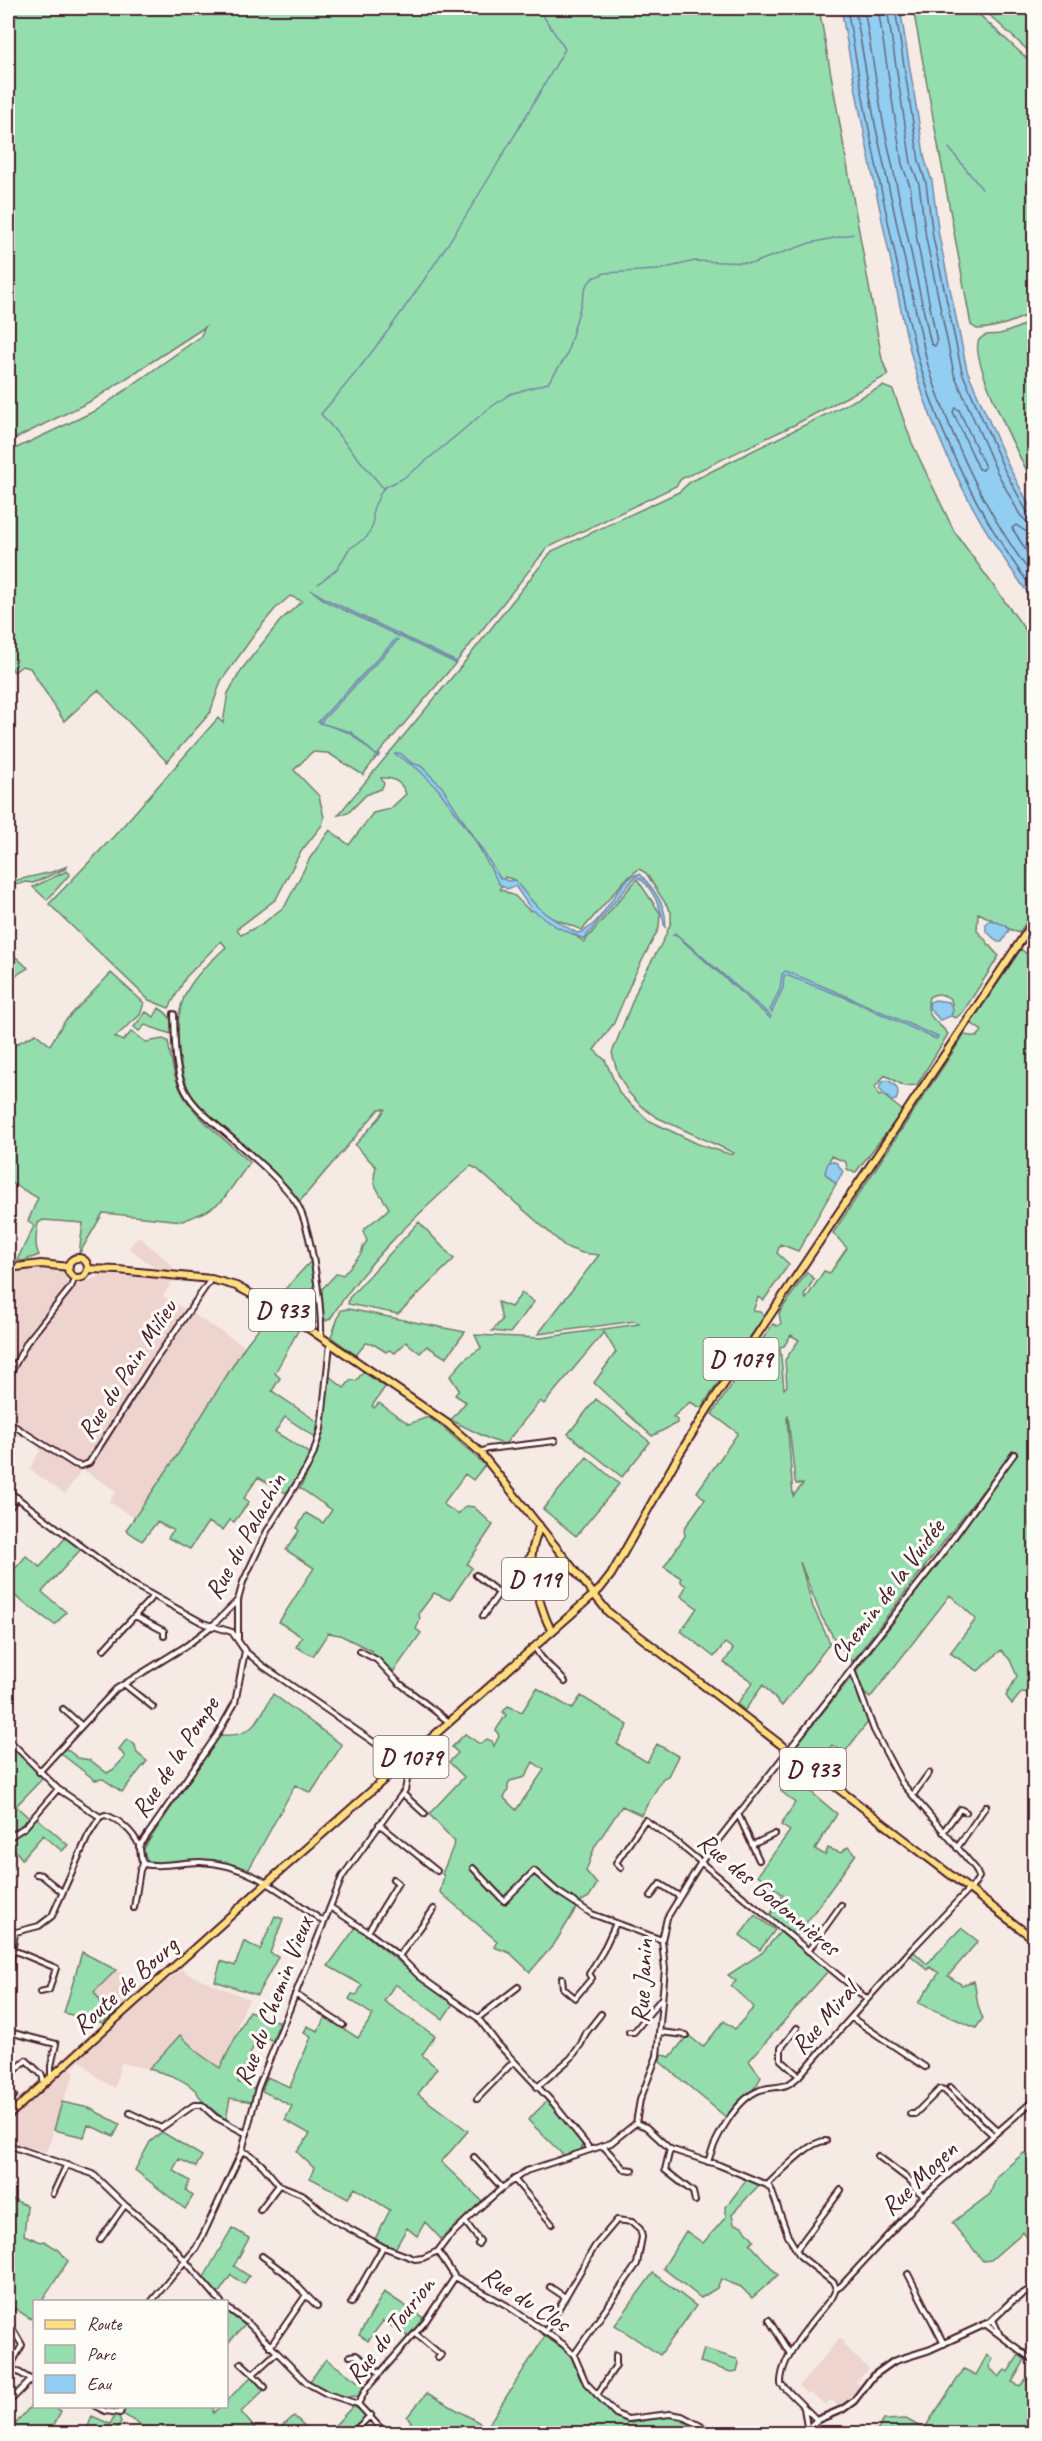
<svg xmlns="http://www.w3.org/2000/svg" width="1042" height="2441" font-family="Caveat,sans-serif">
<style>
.built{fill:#eed4cf}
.green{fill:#94dead;stroke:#6f7e6c;stroke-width:1.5;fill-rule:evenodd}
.water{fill:#91cef2;stroke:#7588a2;stroke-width:1.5}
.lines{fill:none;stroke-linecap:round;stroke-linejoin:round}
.shore{stroke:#66657b;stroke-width:1.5}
.stream{stroke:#7588a2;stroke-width:1.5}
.minor-casing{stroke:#4a1f2b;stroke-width:8}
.tertiary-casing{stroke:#4a1f2b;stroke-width:9}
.primary-casing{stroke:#4a1f2b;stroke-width:10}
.minor{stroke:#fdfcf7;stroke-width:4}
.tertiary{stroke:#fdfcf7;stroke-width:4.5}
.primary{stroke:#fedf80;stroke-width:6}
.labels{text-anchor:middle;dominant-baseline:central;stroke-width:6;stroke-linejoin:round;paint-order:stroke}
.shield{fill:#fdfcf7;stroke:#806168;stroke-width:1.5}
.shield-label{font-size:24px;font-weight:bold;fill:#4a1f2b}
.street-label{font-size:26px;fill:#4a1f2b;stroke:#fdfcf7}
</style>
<rect width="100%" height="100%" fill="#f6eae5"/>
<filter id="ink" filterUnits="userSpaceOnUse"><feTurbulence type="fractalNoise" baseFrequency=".0167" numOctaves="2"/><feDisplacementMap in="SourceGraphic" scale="12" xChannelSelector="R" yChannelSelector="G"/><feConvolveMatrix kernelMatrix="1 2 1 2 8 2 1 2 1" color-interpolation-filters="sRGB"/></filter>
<g filter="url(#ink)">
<!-- built -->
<path class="built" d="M138,1236L172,1265L173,1271H179L163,1296L245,1346L178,1454L134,1518L109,1502L116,1491L82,1469L65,1494L29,1469L40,1451L37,1442L18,1433L8,1449V1273L26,1270H62L67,1280L80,1284L101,1275L158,1278V1270L129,1248Z
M182,1968L186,1973L249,1999L239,2021L237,2033L220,2068L201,2055L180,2036L149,2069L121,2063L115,2088L99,2079L80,2060L72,2068L75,2074L62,2102L47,2152L8,2141V2108L111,2016L94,1992L116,1970L153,1993Z
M840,2338L845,2343L843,2345L869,2369L856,2382L861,2386L855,2395L840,2408L831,2400L825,2405L810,2392L808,2394L799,2386Z"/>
<!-- green -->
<path class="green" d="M8,8H819L882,359L888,375L794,425L681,479L676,486L547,548L454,665L380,752L363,775L328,753L312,752L294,770L319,796L324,817L322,825L300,853L276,899L237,929L241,935L262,924L285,906L310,858L330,830L349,845L373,813L390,809L406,794C402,782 394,777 381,778L384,784L381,789L366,795L348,813L338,815L463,664L552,551L679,492L690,482L883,386L893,390L912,443L954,531L1034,642V910L1019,933C1005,928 992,919 978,913L977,931C986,939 990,948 999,956L963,1012L956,1018L951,1016L953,1010L951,999C942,994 938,992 929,997C924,1018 937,1020 948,1034L917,1085L904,1086L885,1075L875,1087L879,1096L883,1095L903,1111L855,1173L847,1169L846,1162L831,1156L825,1173L836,1184L798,1251L780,1244L777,1253L789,1264L764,1300L758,1297L753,1311L760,1312L764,1316L760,1323L701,1408L690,1402L673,1417L677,1420V1423L652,1436L594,1383L616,1352L604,1332L544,1404L540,1401L505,1444L491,1440L451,1420L466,1402L455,1395L459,1390L450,1376L465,1359L481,1348L475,1335L541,1338L639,1324L635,1321L538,1334L599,1255L582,1253L566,1247L477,1169L471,1166C420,1212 367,1260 330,1319L326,1321L323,1315L322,1289L337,1273L343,1275L361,1254L363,1247L367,1241L363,1231C371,1221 381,1218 389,1208C380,1193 370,1185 376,1167L355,1145L380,1117L385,1109H379L300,1201C278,1176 253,1154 228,1131C215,1119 196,1105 188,1088C182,1074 179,1059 178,1044C175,994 192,979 226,947L221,941L186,977L169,1008L149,1000L49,904L115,835L218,718L223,723L228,693L242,669L280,621L302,601L290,596L275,609L257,631L221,681L210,713L167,762L98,690L64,721L30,668L22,666L14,672L8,664V452L97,410L200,337L205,327L93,400L8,442ZM639,869L646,873L671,912V922L664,939L640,982L612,1053L618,1074L628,1092L641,1106L656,1117L734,1153L732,1155L698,1144L648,1120L620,1094L605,1060L594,1050L614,1023L633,978L659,928L660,913L637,879L584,942L550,917L582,930L625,880ZM505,877L515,880L534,907L530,911L515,896L500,889Z
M913,8H972L1034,65V312C1015,321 999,328 977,329L971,325Z
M982,8H1034V56Z
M1034,320V484C1023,464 968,357 979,340C984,333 993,335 1000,334C1012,331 1024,325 1034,320Z
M68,866L65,869L33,883L26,882L8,887V882L52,872Z
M67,871L70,874L47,900L33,887Z
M1021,949L1034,960V1702L1028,1693L1022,1692L1012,1704L1006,1696L1017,1676L1010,1660L1001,1650L978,1671L950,1653L976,1619L950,1595L870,1698L864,1693L856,1671L957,1539L1007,1467L1010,1455L852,1662L834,1638L821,1616L800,1562L813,1607L830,1643L782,1706L763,1685L745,1710L737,1704L753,1682L724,1663L733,1649L725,1643L714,1657L681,1631L697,1608L681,1596L686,1586L681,1582V1578L664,1567L685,1536L684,1529L705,1499L697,1492L738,1433L712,1414L773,1324L777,1326L781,1324L779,1313L807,1272L814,1279L804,1295L806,1299L824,1271L830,1273L847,1248L833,1233L964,1035L977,1037L982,1031L971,1023ZM791,1335L799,1340L785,1360L787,1386L784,1389L780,1347L784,1346ZM788,1416L795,1481L796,1484H803L793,1496L787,1418Z
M8,950L28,968L13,977L8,985Z
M111,973L144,1003L140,1015L115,1037L123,1041L131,1032L146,1042L163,1039L168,1041C171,1060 174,1079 183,1095C199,1121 228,1142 250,1162L222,1201L207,1211L183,1221L103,1213L79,1254L83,1223L43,1220L38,1223C36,1233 34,1246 39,1255L23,1261L17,1260L34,1226L28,1221L38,1198L8,1181V1048L36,1034L50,1045L64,1022Z
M159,1008C170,1015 174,1021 171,1034L145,1025L139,1031L134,1027L146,1012L154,1017Z
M419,1222L454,1259L398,1314L348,1304L349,1298Z
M311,1261L318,1320L314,1325L275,1300Z
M522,1293L534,1302L510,1333L492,1331L502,1320L498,1302L511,1307Z
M348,1309L465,1332L446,1358L427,1346L420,1353L406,1342L395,1353L389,1350L386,1352L375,1345L366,1343L356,1355L331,1337L341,1310Z
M272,1311L299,1329L275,1373L280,1378L272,1391L318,1422L315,1437L285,1417L275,1432L311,1454L306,1466L286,1493L258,1477L244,1498L249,1502L234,1522L230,1520L223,1530L208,1522L190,1549L168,1538L173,1530L157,1522L142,1541L126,1530L178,1454L245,1346Z
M363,1372L385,1387L372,1406L374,1408L379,1403L409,1424L428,1417L445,1429L485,1465L473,1480L465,1474L443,1504L458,1514L466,1506L474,1507L493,1525L467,1564L472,1568L450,1600L434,1593L419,1613L420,1620L416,1629L421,1633L394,1671L371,1654L372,1651L340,1635L328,1633L313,1656L296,1647L302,1637L279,1622L314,1568L286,1550L299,1531L297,1528L306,1513L323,1523L332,1510L300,1488C323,1447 325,1421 329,1376L344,1388L351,1380L356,1381Z
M596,1399L650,1442L622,1477L568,1434Z
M587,1457L619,1484L576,1536L543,1509Z
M66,1537L81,1549L42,1592L66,1612L55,1625L8,1591V1565L14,1570L26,1556L40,1567Z
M852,1676L868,1722L844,1753L832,1745L817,1765L795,1747Z
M537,1688L572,1709L581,1696L628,1725L617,1744L647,1762L657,1744L678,1756L668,1776L663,1778L641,1815L622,1806L595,1846L586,1871L597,1884L589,1897L580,1902L555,1943L530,1972L510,1953L494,1947L497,1941L440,1892L444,1876L442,1874L455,1842L429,1814L464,1777L449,1762L458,1753L452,1747L465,1734L480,1744L487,1739L492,1741L494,1746L499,1736L496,1730L506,1715L503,1712L508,1706L522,1712ZM533,1762L544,1770L516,1810L504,1798L508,1790V1784L510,1781L525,1777Z
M273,1694L342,1745L311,1793L295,1785L249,1869L203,1860L159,1864L148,1861L143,1851L148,1842L220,1735C254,1738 258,1720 273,1694Z
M127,1739L135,1745L137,1753L147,1761L122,1792L103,1779L95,1780L60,1753L65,1748L78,1758L90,1760L107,1773L114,1769L125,1757L119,1749Z
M8,1742L43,1778L16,1806L29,1818L8,1836Z
M792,1776L837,1814L815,1849L825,1855L828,1848L841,1853L848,1847L856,1854L796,1937L770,1915L783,1895L758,1875L790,1831L781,1825L795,1803L781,1791Z
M36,1817L68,1845L62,1851L43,1835L22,1859L8,1841L23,1832Z
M755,1915L775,1930L760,1950L740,1935Z
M275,1916L283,1919L270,1953L278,1957L257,1995L215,1981L221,1961L235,1966L244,1941L260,1950Z
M356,1927L430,1987L454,2002L443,2019L395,1984L384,2001L435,2036L422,2055L437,2068L418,2094L468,2131L441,2162L482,2201L441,2239L425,2222L417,2236L407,2228L395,2249L375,2239L390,2210L355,2188L348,2198L310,2178L314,2168L297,2152L310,2134L285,2120L292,2106L262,2091L267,2077L290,2087L311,2037L304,2033L307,2026L318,2031L325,2017L358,2038L373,2015L349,1999L352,1994L357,1995L362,1985L328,1966Z
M961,1928L978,1941L948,1976L962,1985L974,1981C977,1993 976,2008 983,2018L976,2028L918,2003L939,1973L930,1967L928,1970L910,1955L914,1952L927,1964Z
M780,1932L828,1971L749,2061L761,2077L756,2086L727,2118L660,2062L661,2054L670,2057L688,2035L703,2047L724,2021L735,2029L754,2007L731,1986L736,1981L728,1975L762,1953Z
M82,1952L116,1970L94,1992L111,2016L103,2023L64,2013Z
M249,2011L279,2022L273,2041L259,2034L238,2082L256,2090L252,2102L230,2098L226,2120C220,2116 205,2104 201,2099C199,2097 198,2093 196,2091C184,2078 166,2074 149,2069L180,2035L201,2055L220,2068Z
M548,2100L582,2141V2150L564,2156L528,2120Z
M62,2102L89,2108L120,2124L114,2136L88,2125L84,2137L54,2130Z
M162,2132L202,2156L196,2167L179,2159L173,2170L190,2181L186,2190L193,2196L185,2209L135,2170L150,2142Z
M1024,2153L1034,2159V2247L1023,2232L991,2260L983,2261L952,2223L990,2194L997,2176Z
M747,2179L759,2185L732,2214L734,2224L742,2226L754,2240L750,2244L778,2275L752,2298L741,2287L721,2279L717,2288L701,2298L663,2268L686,2231L703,2243L726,2217V2207Z
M8,2197L27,2206L24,2235L41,2242L44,2241L59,2250L68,2261L42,2301L34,2302V2314L31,2319L11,2306L8,2313Z
M232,2228L249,2238L234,2266L249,2276L244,2284L231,2275L218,2294L203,2279Z
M653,2273L696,2306L660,2355L615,2325Z
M384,2292L425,2319L409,2337L383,2321L368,2341L359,2335Z
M227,2311L245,2325L227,2344Z
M545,2336L570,2354L580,2379L613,2416L631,2423L669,2416L692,2425L688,2433H419L407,2417L427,2393L487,2427Z
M704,2349L737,2359L739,2363L737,2371L731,2372L700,2362Z
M987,2355L993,2359L989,2367L999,2377L1005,2370L1008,2372L1019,2355L1025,2360L1012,2382L1020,2386L1026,2379L1034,2383V2433L875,2434L884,2420L906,2419L924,2429L964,2369L976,2375Z
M326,2359L364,2386L358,2396C341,2398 324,2391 310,2381Z
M252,2376L263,2387V2391L241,2412L259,2433L211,2434L205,2431L203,2434L143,2433L145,2428L123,2414L126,2406L213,2407V2413L220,2407L226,2406L227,2400Z
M34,2402V2406L54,2407L61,2411L50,2433H8Z
M353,2406L368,2415L349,2433L327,2434Z
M118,2414L121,2422L114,2433H89L88,2427L92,2416L110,2424L115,2415Z
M294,2416L310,2431L309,2433H275Z"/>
<!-- water -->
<path class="water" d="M841,8H900L925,160L932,181L939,236L967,370L1009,467L1034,514V601C988,540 949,471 924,398C908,352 900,304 890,257C872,174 855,91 841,8Z
M311,590L328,600L457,662L455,663L327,602Z
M396,639L398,640L320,723L351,732L376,755H380L378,757L350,733L318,722Z
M400,753L412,763L421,766L442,787L500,878L508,881L515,880C537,910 545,915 577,933C603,930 619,873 640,874C653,888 669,908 665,928C662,911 652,884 636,876L584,939L557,927L531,909L515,886L507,889L499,884L473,837L439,790L418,769L395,754Z
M990,920L1005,925L1009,930L1002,942H998L986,931V923Z
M675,933L771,1016L770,1018L677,936L673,935Z
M786,971L844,995L938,1037L936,1039L844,997L786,975L784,976L783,988L772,1012L770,1010L780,989L782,974Z
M935,1000L949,1002L953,1010L951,1016L940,1020L929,1008L930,1002Z
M887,1080C896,1084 901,1091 896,1100L891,1101L879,1089L881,1083Z
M832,1161L837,1163L843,1172L836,1184L825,1173L828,1162Z"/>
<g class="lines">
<!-- shore -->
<path class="shore" d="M847,8C860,85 875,163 892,240C901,281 908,324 920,365C943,445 984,524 1034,591
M855,8L875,124L927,362C951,438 986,514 1034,578
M864,8L883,122L928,331L931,344L935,346L937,342L917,240L910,186L902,164L878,8
M887,8L911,163L919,184L926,238L954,374L997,472L1020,515L1027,522L1034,523
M895,8L919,161L926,183L933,237L962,372L1004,469L1027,512L1034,515
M955,408L959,410L985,467L983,470L979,469L953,412Z
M1034,532L1025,531L1016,525L1012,528L1034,563"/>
<!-- stream -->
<path class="stream" d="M816,8L822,14
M949,148L982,189
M384,489L321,414C418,304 492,175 565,49L538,8
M318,584L337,569L349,549L367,537L373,525V509L383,488L402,479L421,465L487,410L510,394L548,383L566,357L586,286L593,278L605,273L657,270L695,261L753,263L810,243L853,234"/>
<!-- minor casing -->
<g class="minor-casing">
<path id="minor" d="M174,1014C175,1037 174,1066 183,1086C191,1105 208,1117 222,1130C243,1148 283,1181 297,1204C312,1229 322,1308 321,1338
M8,1378L27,1342L71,1287L75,1277
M8,1422L74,1464L81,1466L89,1463L151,1366L211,1279
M480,1452L488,1449L555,1441
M8,1491L132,1584L203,1623L232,1632L245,1651L263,1666L404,1763L407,1780L405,1790L342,1877L258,2088L242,2151L203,2235L196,2248L151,2302
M8,1510L17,1497
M476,1575L499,1593
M238,1601V1639
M135,1616L164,1631V1636
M483,1616L499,1593L531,1555
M535,1647C541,1662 555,1669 565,1682
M104,1649L153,1596
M360,1651L377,1660L398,1682L449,1722
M852,1670L874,1730L902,1783L975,1868L979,1877L971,1889
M125,1685L153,1707
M63,1709L81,1725
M8,1739L58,1789L100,1817L105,1815C119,1819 133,1832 139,1845C142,1852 139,1858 144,1864C163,1868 180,1862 200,1862C249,1863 285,1895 324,1922
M39,1772L116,1689L186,1646L212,1626L238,1600L243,1582L267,1531L307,1467L313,1455L321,1429L330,1344
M403,1794L425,1814
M913,1795L929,1773
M738,1814L759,1860
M379,1824L437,1871
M943,1832L960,1809L966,1812
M8,1838L25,1827L58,1789
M752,1845L775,1834
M139,1847L217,1735L235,1703L245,1651
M957,1848L986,1806
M473,1868L504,1901L534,1871L557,1891L592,1914L662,1940
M621,1868L616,1863L645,1820L675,1841L867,1999
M36,1874L41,1875L62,1892
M651,1896L660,1884L679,1896
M330,1907L368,1932L399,1956L419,1976L478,2018L497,2043L554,2104L590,2149
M134,1908L140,1870L143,1864
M368,1932L398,1883L393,1879
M8,1934L39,1926L52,1916L88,1836L100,1817
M13,1950L56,1968L49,1990L40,1992
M808,1951L841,1905
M399,1956L434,1909
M562,1978L563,1988L575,1998L592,1978L589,1974L603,1951L616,1923
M8,1979L15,1933
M295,1994L343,2025
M478,2018L518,1987
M852,2018L925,2067
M797,2028L781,2048V2060L799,2076
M9,2032L56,2044L51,2066V2077
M629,2032H634L661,1999
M659,2032L686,2035
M8,2078L26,2060L42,2075L44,2083
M537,2087L571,2058L581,2044L586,2033L601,2014
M950,2087L998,2131
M477,2099L513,2062
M8,2102L14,2096
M130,2113L161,2128L194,2105H202L215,2117L247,2134
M910,2114H915L940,2089L944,2090L993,2135
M636,2123L646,2127L670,2149L719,2165L767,2185L771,2189L788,2236L800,2256L834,2283L836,2289L833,2296C816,2318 780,2355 781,2384L817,2420
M8,2145L93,2174L125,2205L167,2240L221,2302
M603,2146L624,2169L633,2170
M670,2149L665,2170L693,2192L695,2201
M242,2151L251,2155L263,2166L279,2185L302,2194L332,2219L383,2247L415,2259L423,2258L438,2251L447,2239L478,2209L502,2188L526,2171L611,2143L636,2123L640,2100L657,2056L665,1969L662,1940L667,1918L701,1862L938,1559L1014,1454
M878,2156L912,2182L914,2188L924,2196
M474,2157L502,2188
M708,2162C715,2138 736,2099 760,2090C778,2084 782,2092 799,2076L912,1949L969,1889
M514,2179L552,2224
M767,2185C779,2174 810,2140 826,2141
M53,2194L66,2166
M260,2210L279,2185
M466,2223L480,2241L478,2244
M100,2240L125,2205
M796,2250L841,2190
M262,2256L285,2273L306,2295L270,2347
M908,2274L944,2344
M455,2277L506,2305L563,2344L574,2355L586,2383L616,2414L628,2419L670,2414L682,2416L716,2434
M550,2287L565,2297
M836,2289L841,2286L924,2196L1034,2100
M306,2295L317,2306
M351,2303L383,2247
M226,2307L248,2323L307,2383L327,2394L358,2404L386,2434
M8,2318L11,2310
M769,2320L790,2354
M993,2320L999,2333
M8,2321L22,2345L10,2367
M985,2324L1034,2361
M545,2332L595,2246L617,2220L632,2222L640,2229L642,2237L637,2264L574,2355
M416,2334L441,2355L438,2358
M350,2356L356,2355L380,2373
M241,2363L253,2374
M8,2366L30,2379
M265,2387L253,2374L276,2353
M597,2395L616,2365V2355
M8,2403L34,2377
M358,2404L366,2389L425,2322L455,2277L438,2251
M95,2406L105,2411L120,2413L123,2406
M804,2408L807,2427
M351,2434L371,2415"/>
</g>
<!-- tertiary casing -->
<g class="tertiary-casing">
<path id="tertiary" d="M802,2434L817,2420L843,2409L854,2401L873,2376L894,2361L929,2350L990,2322L1012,2301L1034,2287"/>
</g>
<!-- primary casing -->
<g class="primary-casing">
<path id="primary" d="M68 1268a10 10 0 1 1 20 0a10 10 0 1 1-20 0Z
M8,1268L41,1264L69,1267
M88,1269L118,1270L211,1279L236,1286L283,1311L448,1424L480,1452L608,1612L1034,1939
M539,1525C538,1534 533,1543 532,1553C529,1569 543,1617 552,1631
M8,2116L268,1882L600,1589L611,1575L680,1453L714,1399L1034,921"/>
</g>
<!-- minor -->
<use href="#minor" class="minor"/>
<!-- tertiary -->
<use href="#tertiary" class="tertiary"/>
<!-- primary -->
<use href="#primary" class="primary"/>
</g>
</g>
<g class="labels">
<!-- shield labels -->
<g class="shield">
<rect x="249" y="1289" width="66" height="42" rx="4.5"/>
<rect x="703.5" y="1338" width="75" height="42" rx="4.5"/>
<rect x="502" y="1558" width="66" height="42" rx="4.5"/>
<rect x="373.5" y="1736" width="75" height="42" rx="4.5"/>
<rect x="780" y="1748" width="66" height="42" rx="4.5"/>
</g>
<g class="shield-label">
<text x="282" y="1310">D 933</text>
<text x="741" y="1359">D 1079</text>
<text x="535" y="1579">D 119</text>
<text x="411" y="1757">D 1079</text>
<text x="813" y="1769">D 933</text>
</g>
<!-- street labels -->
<g class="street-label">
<text transform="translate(127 1369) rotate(-57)">Rue du Pain Milieu</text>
<text transform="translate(245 1536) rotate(-61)">Rue du Palachin</text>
<text transform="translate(887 1591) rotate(-53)">Chemin de la Vuidée</text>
<text transform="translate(175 1757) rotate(-57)">Rue de la Pompe</text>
<text transform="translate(769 1894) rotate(40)">Rue des Godonnières</text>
<text transform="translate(642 1981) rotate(-87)">Rue Janin</text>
<text transform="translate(125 1985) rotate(-42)">Route de Bourg</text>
<text transform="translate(273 2001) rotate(-69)">Rue du Chemin Vieux</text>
<text transform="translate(824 2018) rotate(-49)">Rue Miral</text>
<text transform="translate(919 2178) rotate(-44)">Rue Mogen</text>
<text transform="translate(526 2299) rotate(33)">Rue du Clos</text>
<text transform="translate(390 2330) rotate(-52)">Rue du Tourion</text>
</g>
</g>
<!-- margin -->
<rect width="1042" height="2441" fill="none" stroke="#fdfcf7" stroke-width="30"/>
<rect x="15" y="15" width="1012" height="2411" fill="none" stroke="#4a1f2b" stroke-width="2" filter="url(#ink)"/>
<!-- legend -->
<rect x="33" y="2300" width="195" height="108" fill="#fdfcf7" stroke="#b5a4a5" stroke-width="1.5"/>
<rect x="45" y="2320" width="30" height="9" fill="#fedf80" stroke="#b5a4a5" stroke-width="1.5"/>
<text x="87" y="2330" font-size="18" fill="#4a1f2b">Route</text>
<rect x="45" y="2345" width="30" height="18" fill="#94dead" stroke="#b5a4a5" stroke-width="1.5"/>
<text x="87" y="2360" font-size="18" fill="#4a1f2b">Parc</text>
<rect x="45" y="2375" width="30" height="18" fill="#91cef2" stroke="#b5a4a5" stroke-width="1.5"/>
<text x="87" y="2390" font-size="18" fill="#4a1f2b">Eau</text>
</svg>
